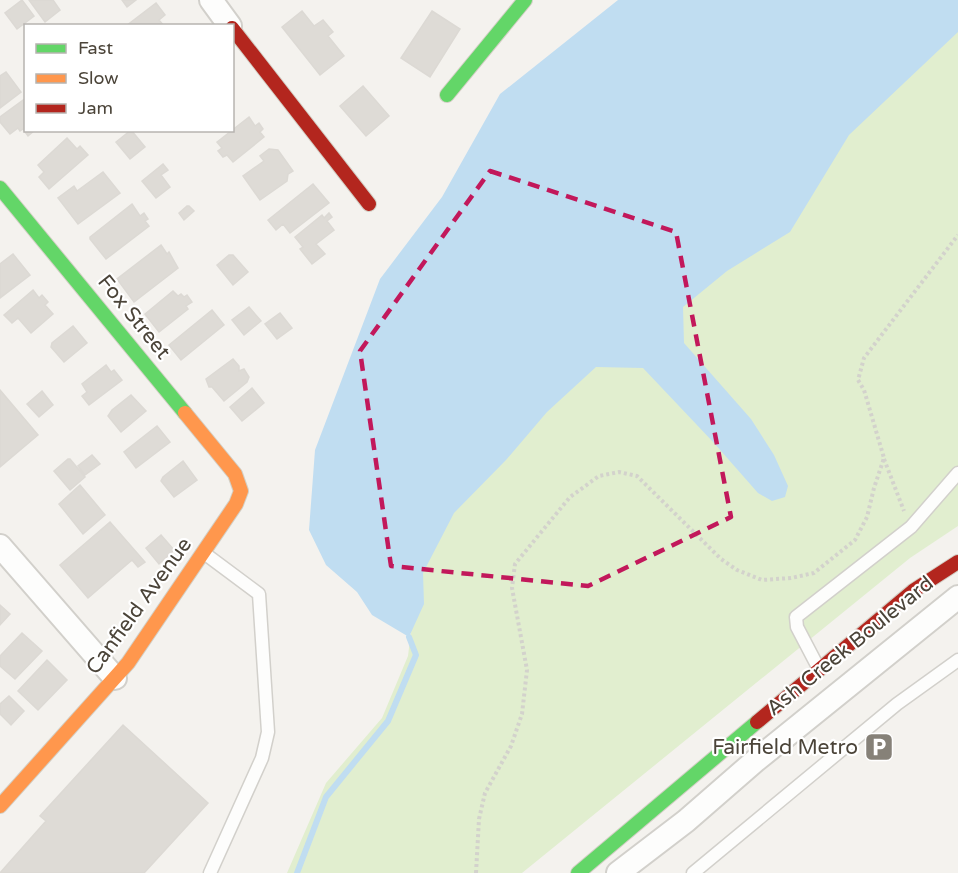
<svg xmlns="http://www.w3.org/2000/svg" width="958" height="873" font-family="'Varela Round',sans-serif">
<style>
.green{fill:#e1eecf}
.water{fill:#c0ddf1}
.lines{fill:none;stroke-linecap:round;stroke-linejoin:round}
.stream{stroke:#c0ddf1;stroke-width:6}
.building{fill:#dedbd6;stroke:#dcd9d4;stroke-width:1.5}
.lane-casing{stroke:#d2d0cb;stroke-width:15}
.street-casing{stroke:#d2d0cb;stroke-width:26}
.fast-casing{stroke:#d3cfc5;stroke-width:16}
.slow-casing{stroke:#d3cfc5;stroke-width:16}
.jam-casing{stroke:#d3cfc5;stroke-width:16}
.path{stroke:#d3d2cc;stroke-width:4;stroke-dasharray:3 3;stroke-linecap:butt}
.lane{stroke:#fdfdfc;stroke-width:12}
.street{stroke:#fdfdfc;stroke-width:22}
.fast{stroke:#63d668;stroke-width:14}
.slow{stroke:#ff974d;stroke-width:14}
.jam{stroke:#b3261e;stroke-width:14}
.marked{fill:none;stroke:#c2185b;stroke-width:4.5;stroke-dasharray:12 8;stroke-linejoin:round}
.labels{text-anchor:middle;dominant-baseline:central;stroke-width:4.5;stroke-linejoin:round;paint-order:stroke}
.street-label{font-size:21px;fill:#4b4439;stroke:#fff}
.poi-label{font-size:21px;fill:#4b4439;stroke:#fff;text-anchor:end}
</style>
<rect width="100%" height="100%" fill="#f4f2ee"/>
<!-- green -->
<path class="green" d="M958,0V526L910,558L522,873H287L326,783L382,718L408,656L415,598L398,540Z"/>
<!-- water -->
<path class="water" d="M618,0H958V32L849,135L790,232L727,271L683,307L684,343L751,419L774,455L788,486L785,497L772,501L758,493L714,443L643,368L596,367L547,412L506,460L454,513L423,573L424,604L409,637L372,615L357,592L326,565L309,530L315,450L380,279L442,197L500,94Z"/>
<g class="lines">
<!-- stream -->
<path class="stream" d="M297,873L326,797L388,721L416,655L409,637"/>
</g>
<!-- building -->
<path class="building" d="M22,0L34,16L17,29L5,13Z
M29,0H53L60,10L45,22Z
M122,0H136L127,7Z
M156,3L165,15L159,20L164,26H126Z
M302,11L314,26L323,20L333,32L328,36L344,56L320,75L282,27Z
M432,11L460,29L430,77L401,58Z
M6,72L21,92L0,108V76Z
M363,86L389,116L366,136L340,106Z
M26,98V130H35L28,136L23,129L20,131L18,128L10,134L0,122V117Z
M249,117L255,126L259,123L263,129L260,132L264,137L233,162L227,155L223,157L218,151L222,148L217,142Z
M131,130L145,147L130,159L116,142Z
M67,138L77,149L80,146L88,155L49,189L39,177L44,172L38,165Z
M269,149L278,150L293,171L288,174L287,181L260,200L243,176L264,161L260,156Z
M163,164L168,170L161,175L170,187L156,198L142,181Z
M103,172L120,193L78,224L58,198L74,186L77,191Z
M313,184L329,203L290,233L283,224L276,230L268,220Z
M132,204L140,216L144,213L148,219L145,221L149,226L106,259L90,239V237Z
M187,206H189L194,211L184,220L179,213Z
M329,213L332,217L327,221L334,230L316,244L325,254L312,264L300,249L303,247L295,237L322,215L324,218Z
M161,245L167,254L169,252L178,268L134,302L117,279Z
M13,254L30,275L0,298V264Z
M229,255H233L248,272L233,285L217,265Z
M33,290L39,298L42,295L48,302L45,305L53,314L31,333L18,318L12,323L4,315Z
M173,291L178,296L181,294L184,297L187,295L192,302L186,306L188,309L159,332L145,314Z
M249,307L261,321L244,335L232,320Z
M212,310L224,325L181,360L169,345Z
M280,313L292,328L277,339L265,324Z
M73,326L87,343L64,362L51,347L52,343Z
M233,359L239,366V371L244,369L249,377L247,382L224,401L212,387H209L206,379Z
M106,365L111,372L114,370L122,380L89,405L82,396L87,392L82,384Z
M252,388L264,403L242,421L230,407Z
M0,390L38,435L0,467Z
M42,391L53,405L39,417L27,404Z
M131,395L146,411L121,432L108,416L112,410Z
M157,426L170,442L136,468L124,452Z
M92,455L100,464L85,475L78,466Z
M68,459H70L85,477L70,490L54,471Z
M183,461L197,480L174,497L161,481L163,477Z
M80,485L105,515L83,534L59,504Z
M110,522L145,562L138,567L132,560L88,598L60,565Z
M161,535L174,550L159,564L146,548Z
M0,605L10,614L0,625Z
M22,633L42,651L15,679L0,666V656Z
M47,660L67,680L38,710L18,691Z
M9,696L24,711L11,725L0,714V704Z
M123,725L208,803L144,873H0L46,821L40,816Z"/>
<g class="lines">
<!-- lane casing -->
<g class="lane-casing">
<path id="lane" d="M204,553L259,594L268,732L262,758L210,873
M819,669L797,627L796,617L911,527L958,473
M693,873L897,704L958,660"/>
</g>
<!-- street casing -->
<g class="street-casing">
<path id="street" d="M211,0L230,26
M0,546L115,678
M618,873L686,821L755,761L958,597"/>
</g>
<!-- fast casing -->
<g class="fast-casing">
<path id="fast" d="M447,95L525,0
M0,188L185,413
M578,873L757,722"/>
</g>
<!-- slow casing -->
<g class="slow-casing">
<path id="slow" d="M0,806L128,663L236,504L241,491L235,474L185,413"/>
</g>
<!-- jam casing -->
<g class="jam-casing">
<path id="jam" d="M232,28L369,204
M757,722L913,591L958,562"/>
</g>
<!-- path -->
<path class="path" d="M884,459L904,511
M476,873L479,819L485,793L511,746L522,714L527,670L512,588L515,564L570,497L599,476L619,472L637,476L721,559L737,570L762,580L791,578L814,573L855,540L867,517L874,488L884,458L864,390L858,380L864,358L958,235"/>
<!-- lane -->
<use href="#lane" class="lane"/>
<!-- street -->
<use href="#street" class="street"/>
<!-- fast -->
<use href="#fast" class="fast"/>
<!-- slow -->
<use href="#slow" class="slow"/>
<!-- jam -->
<use href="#jam" class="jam"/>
</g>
<!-- marked area -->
<path class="marked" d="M490,171L676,232L731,517L588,586L391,566L360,351Z"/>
<!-- icons -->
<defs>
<g id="parking-square" transform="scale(1.5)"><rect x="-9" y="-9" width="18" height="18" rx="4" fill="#868178" stroke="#fff"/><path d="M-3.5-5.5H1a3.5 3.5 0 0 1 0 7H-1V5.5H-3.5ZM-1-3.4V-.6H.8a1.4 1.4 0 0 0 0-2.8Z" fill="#fff"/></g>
</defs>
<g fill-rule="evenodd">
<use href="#parking-square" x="879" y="747"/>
</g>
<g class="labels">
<!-- street labels -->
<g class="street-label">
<text transform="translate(134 317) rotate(51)">Fox Street</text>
<text transform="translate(139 606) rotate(-54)">Canfield Avenue</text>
<text transform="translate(850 646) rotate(-39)">Ash Creek Boulevard</text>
</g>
<!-- poi labels -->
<g class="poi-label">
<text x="858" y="747">Fairfield Metro</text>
</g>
</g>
<!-- legend -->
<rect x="24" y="24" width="210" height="108" fill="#ffffff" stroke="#b7b4b0" stroke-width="1.5"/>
<rect x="36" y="44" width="30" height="9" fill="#63d668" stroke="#b7b4b0" stroke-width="1.5"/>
<text x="78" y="54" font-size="18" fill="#4b4439">Fast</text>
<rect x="36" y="74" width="30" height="9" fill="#ff974d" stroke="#b7b4b0" stroke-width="1.5"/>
<text x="78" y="84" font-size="18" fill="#4b4439">Slow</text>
<rect x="36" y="104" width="30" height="9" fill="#b3261e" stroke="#b7b4b0" stroke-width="1.5"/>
<text x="78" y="114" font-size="18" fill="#4b4439">Jam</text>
</svg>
